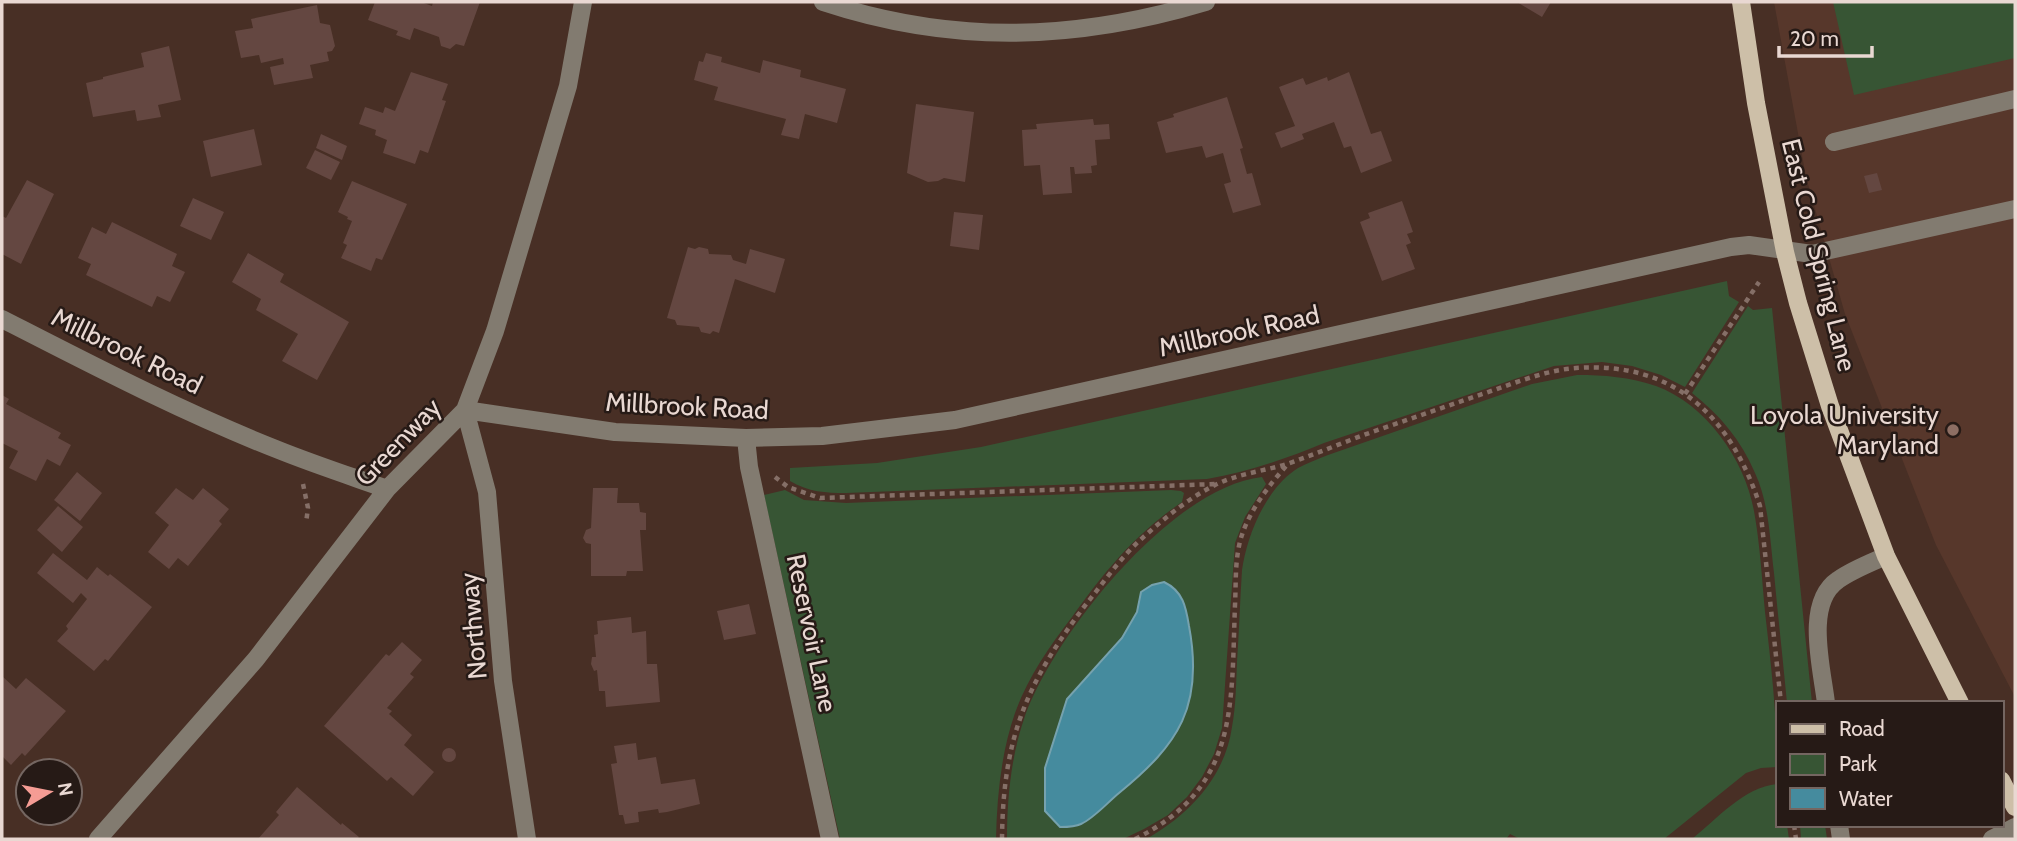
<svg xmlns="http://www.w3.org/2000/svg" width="2017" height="841" font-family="Cabin,sans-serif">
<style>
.built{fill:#57372b}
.green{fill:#375534}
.water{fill:#458b9e;stroke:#76a2ae;stroke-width:2}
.building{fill:#644741}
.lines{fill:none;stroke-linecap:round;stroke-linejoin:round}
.path{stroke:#856f67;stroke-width:4.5;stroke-dasharray:5 5;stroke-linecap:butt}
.minor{stroke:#827b70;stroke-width:18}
.major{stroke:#cdbfa8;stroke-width:18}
.education-dot{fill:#8d6e63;stroke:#261a16;stroke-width:2.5}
.labels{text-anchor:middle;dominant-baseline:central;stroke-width:5;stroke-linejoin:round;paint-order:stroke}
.street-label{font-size:26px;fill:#e9d8d2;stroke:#261a16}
.poi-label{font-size:26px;fill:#e9d8d2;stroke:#261a16;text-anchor:end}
</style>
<rect width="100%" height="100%" fill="#482f25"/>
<!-- built -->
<path class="built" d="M1774,2H2015V697L1936,545L1845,314L1806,177Z"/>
<!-- green -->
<path class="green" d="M1833,2H2015V58L1854,95Z
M1727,281L1729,296L1739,302L1685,387L1661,375L1632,366L1602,362L1554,366L1324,443C1286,459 1247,472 1207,479L846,493C825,493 809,492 790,481V468L877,463L981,447Z
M1748,306L1753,310L1772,308L1812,703H1787C1783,660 1778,617 1774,573C1770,540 1769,503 1755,473C1741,440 1720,415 1692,393Z
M1577,375C1604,375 1630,377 1656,386C1706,404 1745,460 1754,511C1760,544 1762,579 1765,612C1771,664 1777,715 1777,767L1761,768L1746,773L1664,839H1520L1510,834L1506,839H1146C1188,816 1225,777 1232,727C1236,706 1236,684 1237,662C1239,632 1240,601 1242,570C1247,535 1266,488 1298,468C1307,463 1318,459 1328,455L1532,384Z
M1262,477L1266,484L1245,517L1235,543L1222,728L1214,754L1202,777L1187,797L1168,815L1144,829L1123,839H1007C1007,799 1011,757 1024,719C1052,637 1171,487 1262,477Z
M785,490L804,500L846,503L1171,490L1181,491L1184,493L1182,502C1135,534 1105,571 1072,617C1049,647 1028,677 1015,713C1001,753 997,797 996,839H840L764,495Z
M1777,784V825H1787L1789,839H1692C1717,819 1744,787 1777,784Z
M1800,825H1825L1827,839H1801Z"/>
<!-- water -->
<path class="water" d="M1164,582C1183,591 1186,607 1189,626C1204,706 1179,744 1119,793C1107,803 1094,818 1081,824C1075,827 1066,827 1060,827L1045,811V768L1067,699L1122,638L1137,612L1141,592L1152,585Z"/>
<!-- building -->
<path class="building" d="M375,2H421L432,6L433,2H480L464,46L456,44L450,49L441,46L439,37L414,28L410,40L396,35L398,31L368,20Z
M1517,2H1551L1542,17Z
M317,5L320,23L330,25L335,46L332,51L327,52L329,61L310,65L313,78L274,85L270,67L284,64L283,58L261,63L259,55L241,58L235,31L253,28L251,19Z
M169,46L181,100L158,105L161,117L137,121L135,110L93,117L86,83L103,79V77L144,67L141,53Z
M706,53L722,57L721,62L760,73L763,60L801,70L800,77L846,89L837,123L805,114L799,139L781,135L786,119L714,100L718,87L694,80L699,61L703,62Z
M411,72L448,84L442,100L446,101L428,153L420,150L415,164L383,153L387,140L375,135L376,130L359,124L365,107L383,113L385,107L395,111Z
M1349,72L1371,134L1381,131L1392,161L1361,173L1351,146L1344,148L1334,122L1302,134L1304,139L1281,148L1275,133L1295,126L1279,87L1303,78L1306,85L1327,77L1328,81Z
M1227,97L1243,148L1240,149L1247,174L1252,173L1261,205L1233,213L1224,184L1231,182L1223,153L1206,158L1202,146L1166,153L1157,122L1174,117L1173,114Z
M916,104L974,112L965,182L944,178L938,181L928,182L907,173Z
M1093,119L1094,125L1109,124L1110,139L1095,140L1097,165L1091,166L1092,173L1075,174L1074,167H1070L1072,193L1043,195L1040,165L1024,166L1022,130L1037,129L1036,124Z
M254,129L262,165L211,177L203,141Z
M321,134L347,146L342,160L316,148Z
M315,150L340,162L331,180L306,168Z
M1877,173L1882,190L1869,193L1864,176Z
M27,180L54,194L21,264L2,254V216L6,218Z
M352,181L407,204L382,260L376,258L371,271L341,258L347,245L343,243L352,221L347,219L348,217L338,212Z
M193,198L224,212L211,240L180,226Z
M1402,201L1413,232L1407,234L1411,243L1406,245L1415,269L1382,281L1360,222L1370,218L1368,213Z
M954,212L983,215L979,250L950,246Z
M112,222L177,254L172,266L185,272L170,302L157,296L152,307L86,275L91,264L78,258L92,227L106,234Z
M688,247L695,249L699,247L708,249L709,254L731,255L733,260L746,264L750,249L785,259L775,293L735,279L719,333L713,331L710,334L701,332L699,327L677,325L675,320L667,318Z
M248,253L284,274L280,282L349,322L317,380L282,361L298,334L256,310L261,299L232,282Z
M2,395L9,399L6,404L61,433L58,438L71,445L60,466L47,459L36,481L9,468L18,451L2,443Z
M77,472L102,493L80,521L54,500Z
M176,488L193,500L203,488L229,509L219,521L222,524L188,566L178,558L169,569L148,552L169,525L155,513Z
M593,488H618L617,503H639L640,512L646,513V530H640L643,571H627L626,576H591V544L586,543L583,538L586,530L591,528Z
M58,506L83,527L62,552L37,530Z
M53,553L87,580L97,567L108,576L110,574L152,607L108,661L105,659L94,671L57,641L68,629L66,626L87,599L81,593L73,603L37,573Z
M749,604L756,634L724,640L717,611Z
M631,617L632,633L646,631L647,664H657L660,702L606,707L605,691H599L597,670L594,671L591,664L592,657H596L594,635L598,634L597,621Z
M402,642L422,660L410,674L414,677L387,708L392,711L389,714L412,735L404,745L434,772L413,796L391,777L387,781L324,726L386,654L389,656Z
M2,676L16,689L26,678L66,711L25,756L22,753L11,765L2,756Z
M636,743L638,760L656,757L661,784L695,779L700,804L667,812L659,813L658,809L638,812L639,822L625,824L623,815H619L611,764L617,763L614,746Z
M442 755a7 7 0 1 1 14 0a7 7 0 1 1-14 0Z
M297,787L341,825L342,823L359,837L357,839H258L279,815L276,812Z"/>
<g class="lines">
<!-- path -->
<path class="path" d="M1685,394L1759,282
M775,477L788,487L820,498L1216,484
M303,484L308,508L306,523
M1794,825L1796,839
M1002,839C1003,738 1026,683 1087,603C1103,583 1119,560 1138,542C1161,521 1187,499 1215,485C1237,474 1264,471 1287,464C1316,454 1344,442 1372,432C1413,418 1453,404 1494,390C1520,381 1548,370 1576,368C1675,361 1731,417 1760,506L1781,703
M1135,839C1239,788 1231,706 1235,605C1236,585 1235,565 1239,546C1245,516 1268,486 1288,464"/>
<!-- minor -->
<path class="minor" d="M823,2C953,45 1076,41 1206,2
M1834,142L2015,99
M2,319C92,365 182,412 276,449C313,464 350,476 387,489
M465,410L615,432L746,438L822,436L955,420L1731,247L1749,245L1812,254L2015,209
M465,410L487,492L503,681L527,839
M746,438L749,467L830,839
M1826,703C1822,668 1804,603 1838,580C1852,570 1870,563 1886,556
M1839,825L1841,839
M98,839L256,659L387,489L465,410L495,331L568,86L583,2
M1992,839L2015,827"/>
<!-- major -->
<path class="major" d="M1741,2L1756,103L1785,252L1798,303L1830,406L1886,556L1960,703
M2001,780L2015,807"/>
</g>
<!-- markers -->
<circle class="education-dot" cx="1953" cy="430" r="7"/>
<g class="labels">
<!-- street labels -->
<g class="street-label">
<text transform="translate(1819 255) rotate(76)">East Cold Spring Lane</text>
<text transform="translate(1239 331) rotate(-12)">Millbrook Road</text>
<text transform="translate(127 351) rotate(26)">Millbrook Road</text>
<text transform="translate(687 406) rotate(3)">Millbrook Road</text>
<text transform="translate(398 442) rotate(-46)">Greenway</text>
<text transform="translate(473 626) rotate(-95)">Northway</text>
<text transform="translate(812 633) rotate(78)">Reservoir Lane</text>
</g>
<!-- poi labels -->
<g class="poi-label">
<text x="1939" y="415">Loyola University<tspan x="1939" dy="30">Maryland</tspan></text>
</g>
</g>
<!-- border -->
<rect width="2017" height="841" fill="none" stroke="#e9d8d2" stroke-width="7"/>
<!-- legend -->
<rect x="1776" y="701" width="228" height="126" fill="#261a16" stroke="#746661" stroke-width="2"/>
<rect x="1790" y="724" width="35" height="10" fill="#cdbfa8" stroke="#746661" stroke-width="2"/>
<text x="1839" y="736" font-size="21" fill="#e9d8d2">Road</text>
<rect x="1790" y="754" width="35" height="21" fill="#375534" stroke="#746661" stroke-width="2"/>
<text x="1839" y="771" font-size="21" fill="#e9d8d2">Park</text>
<rect x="1790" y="788" width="35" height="21" fill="#458b9e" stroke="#746661" stroke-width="2"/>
<text x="1839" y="806" font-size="21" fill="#e9d8d2">Water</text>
<!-- north arrow -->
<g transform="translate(49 792) rotate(80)"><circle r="33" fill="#261a16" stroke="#746661" stroke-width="2"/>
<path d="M0-5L12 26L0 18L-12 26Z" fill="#f59c94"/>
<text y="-10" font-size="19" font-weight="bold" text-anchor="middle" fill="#e9d8d2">N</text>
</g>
<!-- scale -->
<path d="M1779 46v10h93v-10" fill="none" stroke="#e9d8d2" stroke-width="3.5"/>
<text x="1790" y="46" font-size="21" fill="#e9d8d2" stroke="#261a16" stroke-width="5" paint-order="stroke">20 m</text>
</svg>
